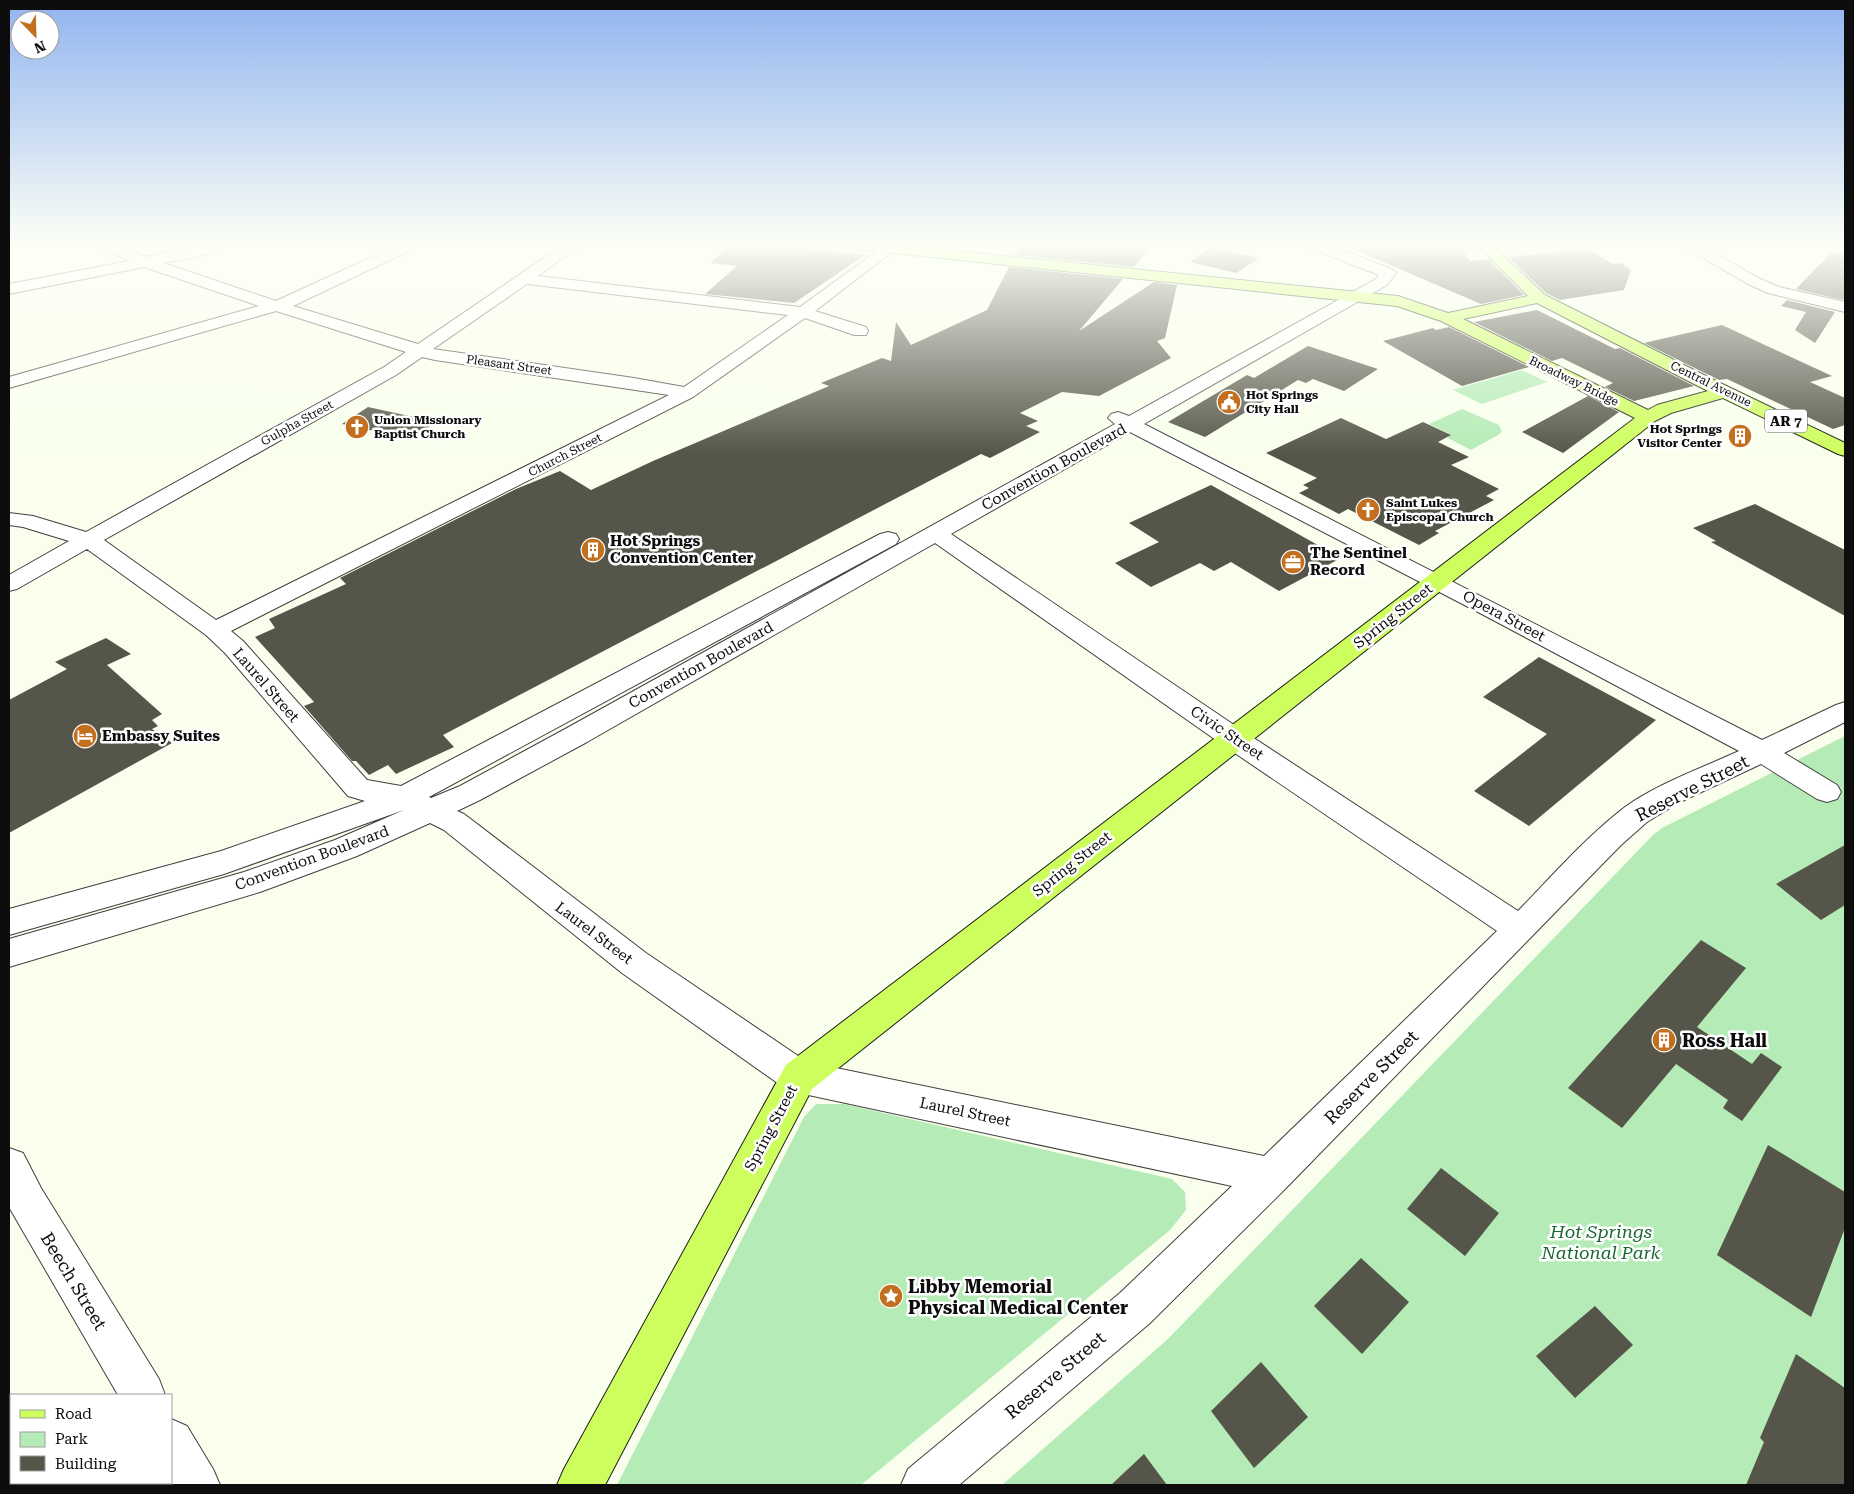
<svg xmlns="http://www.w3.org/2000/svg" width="1854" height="1494" font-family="'Roboto Serif',serif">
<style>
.green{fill:#b4ebb6}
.building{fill:#565549}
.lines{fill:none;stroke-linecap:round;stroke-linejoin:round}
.minor-casing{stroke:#404040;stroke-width:2}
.major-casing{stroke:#1e1e1e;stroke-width:2}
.minor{fill:#fff;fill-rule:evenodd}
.major{fill:#cefe5d;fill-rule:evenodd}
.labels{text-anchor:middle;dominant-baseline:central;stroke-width:5;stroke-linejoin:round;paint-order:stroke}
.far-street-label{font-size:12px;fill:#0d0d0d;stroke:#fff}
.far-poi-label{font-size:12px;font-weight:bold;fill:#0d0d0d;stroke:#fff;text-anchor:start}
.shield{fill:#fff;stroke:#565656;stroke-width:1}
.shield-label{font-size:14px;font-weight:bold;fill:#0d0d0d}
.street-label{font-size:15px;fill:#0d0d0d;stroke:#fff}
.poi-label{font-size:15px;font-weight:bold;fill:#0d0d0d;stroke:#fff;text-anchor:start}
.near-street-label{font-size:18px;fill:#0d0d0d;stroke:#fff}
.near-poi-label{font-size:18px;font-weight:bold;fill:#0d0d0d;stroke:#fff;text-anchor:start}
.near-park-label{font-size:18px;font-style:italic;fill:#1a6734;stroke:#fff}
</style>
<rect width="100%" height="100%" fill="#f9ffec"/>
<!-- green -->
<path class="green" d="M1522,370L1547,382L1482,404L1453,390Z
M1462,409L1499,425L1502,431L1498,435L1471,450L1448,438V433L1429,424Z
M1845,736V1485H1002L1168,1339L1653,835L1662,828Z
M816,1104H844L1172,1179L1185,1192L1186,1210L1170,1230L861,1485H617L804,1117Z"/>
<!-- building -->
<path class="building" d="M729,245H774L865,255L794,303L705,294L737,266L711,263Z
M1021,245H1122L1149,249L1134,267L1015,255Z
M1368,245H1459L1470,261L1488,259L1524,295L1481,304L1353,249L1370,247Z
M1210,248H1216L1259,258L1236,273L1190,262Z
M1588,249L1613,264L1621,263L1631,270L1624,290L1560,300L1546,293L1508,257Z
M1832,252L1845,255V296L1843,300L1796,289Z
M1009,267L1123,279L1079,331L1154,282L1177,285L1165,338L1157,341L1171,358L1099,396L1062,392L1020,413L1038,421L1026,426L1040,432L990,458L981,454L443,735L454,747L396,774L388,765L369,775L356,761H352L304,706L314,702L255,637L275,628L269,619L346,584L340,578L516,489L560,471L591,490L653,461L829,386L821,383L882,358L891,361L896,322L911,345L987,310Z
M1787,300L1835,312L1815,343L1795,330L1806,312L1781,306Z
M1537,310L1615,349L1620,348L1694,386L1634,401L1605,387L1613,383L1562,358L1552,361L1474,322Z
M1722,325L1832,376L1810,382L1845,398V425L1833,429L1727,379L1719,380L1644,343Z
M1449,327L1529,367L1462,386L1383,341L1433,328L1436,330Z
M1308,346L1378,369L1344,391L1313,379L1306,383L1298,380L1205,437L1168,422L1247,375L1254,378Z
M1588,396L1619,412L1563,453L1522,432Z
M368,407L436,422L411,439L342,424Z
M1341,418L1386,439L1423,422L1451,435L1438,442L1469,457L1451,465L1499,489L1486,496L1494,500L1435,531L1439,533L1419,545L1348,509L1339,514L1299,493L1309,488L1303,485L1317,478L1266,453Z
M1211,485L1341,558L1279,591L1231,562L1214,571L1200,563L1151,587L1115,563L1159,542L1129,523Z
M1755,504L1845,550V616L1711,542L1716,541L1693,528Z
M106,638L131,654L107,665L162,714L152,720L158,726L152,729L172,743L9,833V700L67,669L55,662Z
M1539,657L1656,720L1529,826L1474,791L1547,734L1483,697Z
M1845,845V905L1821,920L1776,884Z
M1701,940L1746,968L1697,1027L1752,1064L1761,1053L1782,1067L1742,1121L1723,1108L1728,1100L1676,1064L1622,1128L1568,1088Z
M1768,1145L1845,1192V1228L1811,1317L1717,1255Z
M1441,1168L1499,1213L1465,1256L1407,1209Z
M1361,1258L1409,1302L1362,1354L1314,1306Z
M1595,1306L1633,1345L1575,1398L1536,1356Z
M1796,1354L1845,1388V1485H1746L1764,1442L1760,1438Z
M1261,1362L1308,1417L1254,1468L1211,1411Z
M1144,1454L1167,1485H1111Z"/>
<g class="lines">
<!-- minor casing -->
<g class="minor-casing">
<path id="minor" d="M101,245H120L146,257L202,245H222C213,257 178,260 163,263L276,301L398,245H417L415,248L293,306L418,344L563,245H580L538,276L800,307L885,245H901L815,311L866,327L868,331L866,335H854L805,318L693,397L231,631L243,641L367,780L401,786L880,534L888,532L896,534L899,539L896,544L429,797L431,798L460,786L567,728L1115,424L1108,418L1111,414L1118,412L1129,416L1376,279L1379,275L1310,248L1308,245H1328L1384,266L1393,270L1396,273L1387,285L1144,424L1762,740L1836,705L1845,702V722L1784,753L1837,785L1841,792L1837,799L1827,802L1817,799L1761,764L1678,803L1647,822L1621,845L1285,1189L1150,1323L959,1485H901L908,1469L1120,1293L1232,1186L799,1093L786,1089L622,973L444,830L430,823L357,856L260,892L9,967V939L244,872L335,840L404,810L224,874L9,935V909L221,851L365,801L348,796L225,653L206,635L87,549L17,589L9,591V575L69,541L23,527L9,525V513L33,516L86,532L384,367L406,352L276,311L9,388V377L259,306L144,267L9,294V284L129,261L103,248ZM527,284L788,315L684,387L634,378L433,349ZM422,357L435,360L669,395L216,620L104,540L396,375ZM1130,432L1478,612L1739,751C1702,768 1657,784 1625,807C1586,837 1552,876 1518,911L1243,731L951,534ZM935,543L1223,745L1497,931L1264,1156L807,1062L646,953L464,814L457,811L480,800L587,742Z
M1684,245H1702L1758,278L1779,287L1845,302V312L1768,293L1748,284L1686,248Z
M9,1148L23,1153L41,1188L159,1379L165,1395H118L9,1207Z
M171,1419L187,1426L213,1469L220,1485H171Z"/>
</g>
<!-- major casing -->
<g class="major-casing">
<path id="major" d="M848,245H898L1398,296L1448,313L1528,296L1477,245H1492L1545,295L1712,379L1845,443V456L1838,454L1723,398L1671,413L1655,421L812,1089L605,1485H557L564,1469L786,1065L1635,418L1441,321L1397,306L855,249L850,248ZM1537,303L1700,387L1708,391L1657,405L1648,410L1463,319Z"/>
</g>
<!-- minor -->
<use href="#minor" class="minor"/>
<!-- major -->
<use href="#major" class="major"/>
</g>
<!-- sky -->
<linearGradient id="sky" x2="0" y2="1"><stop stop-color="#91b4ef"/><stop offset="0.54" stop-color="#fcfff6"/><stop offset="1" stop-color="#fcfff6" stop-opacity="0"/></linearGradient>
<rect width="1854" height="454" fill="url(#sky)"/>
<!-- icons -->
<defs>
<g id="civic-disc" transform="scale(1.25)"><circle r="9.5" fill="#c2701f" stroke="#fff"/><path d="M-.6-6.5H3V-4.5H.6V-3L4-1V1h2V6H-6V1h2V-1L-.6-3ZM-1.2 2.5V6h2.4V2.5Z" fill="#fff"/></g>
<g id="church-disc" transform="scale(1.25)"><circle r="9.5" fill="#c2701f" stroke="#fff"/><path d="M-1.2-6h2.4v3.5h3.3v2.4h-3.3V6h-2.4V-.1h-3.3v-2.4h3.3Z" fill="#fff"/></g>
<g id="building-disc" transform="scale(1.25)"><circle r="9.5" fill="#c2701f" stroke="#fff"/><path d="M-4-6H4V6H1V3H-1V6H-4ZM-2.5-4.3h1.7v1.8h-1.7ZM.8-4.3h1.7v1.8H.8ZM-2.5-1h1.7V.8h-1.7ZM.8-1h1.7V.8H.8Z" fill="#fff"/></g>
<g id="office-disc" transform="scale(1.25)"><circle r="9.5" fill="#c2701f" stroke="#fff"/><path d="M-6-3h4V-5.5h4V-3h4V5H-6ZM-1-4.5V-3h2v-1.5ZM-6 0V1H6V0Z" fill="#fff"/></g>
<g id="hotel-disc" transform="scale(1.25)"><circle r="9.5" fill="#c2701f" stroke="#fff"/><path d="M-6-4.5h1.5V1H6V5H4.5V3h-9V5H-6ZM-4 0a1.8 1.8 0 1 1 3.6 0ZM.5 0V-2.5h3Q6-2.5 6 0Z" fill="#fff"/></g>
<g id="sight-disc" transform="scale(1.25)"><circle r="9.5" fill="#c2701f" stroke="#fff"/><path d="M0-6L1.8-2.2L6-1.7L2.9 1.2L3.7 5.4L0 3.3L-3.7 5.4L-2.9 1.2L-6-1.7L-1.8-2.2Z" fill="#fff"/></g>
</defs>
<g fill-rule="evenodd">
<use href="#civic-disc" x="1229" y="402"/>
<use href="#church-disc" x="357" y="427"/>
<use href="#building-disc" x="1740" y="436"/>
<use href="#church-disc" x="1368" y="510"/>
<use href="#building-disc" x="593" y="550"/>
<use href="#office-disc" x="1293" y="562"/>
<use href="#hotel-disc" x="85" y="736"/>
<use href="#building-disc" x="1664" y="1040"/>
<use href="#sight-disc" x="891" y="1296"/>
</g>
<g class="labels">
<!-- far-street labels -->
<g class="far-street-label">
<text transform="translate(509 365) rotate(8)">Pleasant Street</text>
<text transform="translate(1574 381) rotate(26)">Broadway Bridge</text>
<text transform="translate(1711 384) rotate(26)">Central Avenue</text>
<text transform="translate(297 423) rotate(-29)">Gulpha Street</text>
<text transform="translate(565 455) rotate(-27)">Church Street</text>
</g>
<!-- far-poi labels -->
<g class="far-poi-label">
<text x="1246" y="395">Hot Springs<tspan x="1246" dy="14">City Hall</tspan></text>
<text x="374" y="420">Union Missionary<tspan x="374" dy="14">Baptist Church</tspan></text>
<text x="1722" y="429" text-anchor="end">Hot Springs<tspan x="1722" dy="14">Visitor Center</tspan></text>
<text x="1386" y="503">Saint Lukes<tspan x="1386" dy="14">Episcopal Church</tspan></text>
</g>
<!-- shield labels -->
<rect class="shield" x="1765" y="409.5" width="42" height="23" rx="4"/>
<g class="shield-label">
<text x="1786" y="421">AR 7</text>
</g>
<!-- street labels -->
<g class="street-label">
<text transform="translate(1054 467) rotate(-29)">Convention Boulevard</text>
<text transform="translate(1393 616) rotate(-38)">Spring Street</text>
<text transform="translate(1504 616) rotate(28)">Opera Street</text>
<text transform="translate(701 665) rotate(-29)">Convention Boulevard</text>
<text transform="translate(266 685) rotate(49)">Laurel Street</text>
<text transform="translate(1227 733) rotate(34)">Civic Street</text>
<text transform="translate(312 858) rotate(-20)">Convention Boulevard</text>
<text transform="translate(1072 864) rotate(-38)">Spring Street</text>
<text transform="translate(594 933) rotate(37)">Laurel Street</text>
<text transform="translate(965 1112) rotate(12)">Laurel Street</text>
<text transform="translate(771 1128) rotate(-62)">Spring Street</text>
</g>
<!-- poi labels -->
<g class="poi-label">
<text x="610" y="541">Hot Springs<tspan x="610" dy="17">Convention Center</tspan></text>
<text x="1310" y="553">The Sentinel<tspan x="1310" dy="17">Record</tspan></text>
<text x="102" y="736">Embassy Suites</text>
</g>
<!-- near-street labels -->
<g class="near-street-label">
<text transform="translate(1692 788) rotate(-27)">Reserve Street</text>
<text transform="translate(1371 1077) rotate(-45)">Reserve Street</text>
<text transform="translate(74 1281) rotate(59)">Beech Street</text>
<text transform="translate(1055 1375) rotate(-40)">Reserve Street</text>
</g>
<!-- near-poi labels -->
<g class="near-poi-label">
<text x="1682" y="1040">Ross Hall</text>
<text x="908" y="1286">Libby Memorial<tspan x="908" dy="21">Physical Medical Center</tspan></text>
</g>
<!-- near-park labels -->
<g class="near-park-label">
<text x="1601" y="1231">Hot Springs<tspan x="1601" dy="21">National Park</tspan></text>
</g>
</g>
<!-- border -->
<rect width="1854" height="1494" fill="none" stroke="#0d0d0d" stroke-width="20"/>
<!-- legend -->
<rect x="10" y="1394" width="162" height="90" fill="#ffffff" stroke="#9e9e9e"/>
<rect x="20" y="1410" width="25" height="8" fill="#cefe5d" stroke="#9e9e9e"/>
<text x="55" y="1419" font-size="15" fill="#0d0d0d">Road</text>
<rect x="20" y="1432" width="25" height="15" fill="#b4ebb6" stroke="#9e9e9e"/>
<text x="55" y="1444" font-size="15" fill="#0d0d0d">Park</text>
<rect x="20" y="1456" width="25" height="15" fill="#565549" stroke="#9e9e9e"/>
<text x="55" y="1469" font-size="15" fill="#0d0d0d">Building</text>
<!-- north arrow -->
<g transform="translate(35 35) rotate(157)"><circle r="24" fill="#ffffff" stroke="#9e9e9e"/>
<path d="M0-4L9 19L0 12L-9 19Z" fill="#c2701f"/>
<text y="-8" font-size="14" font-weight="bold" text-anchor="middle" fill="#0d0d0d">N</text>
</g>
</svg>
